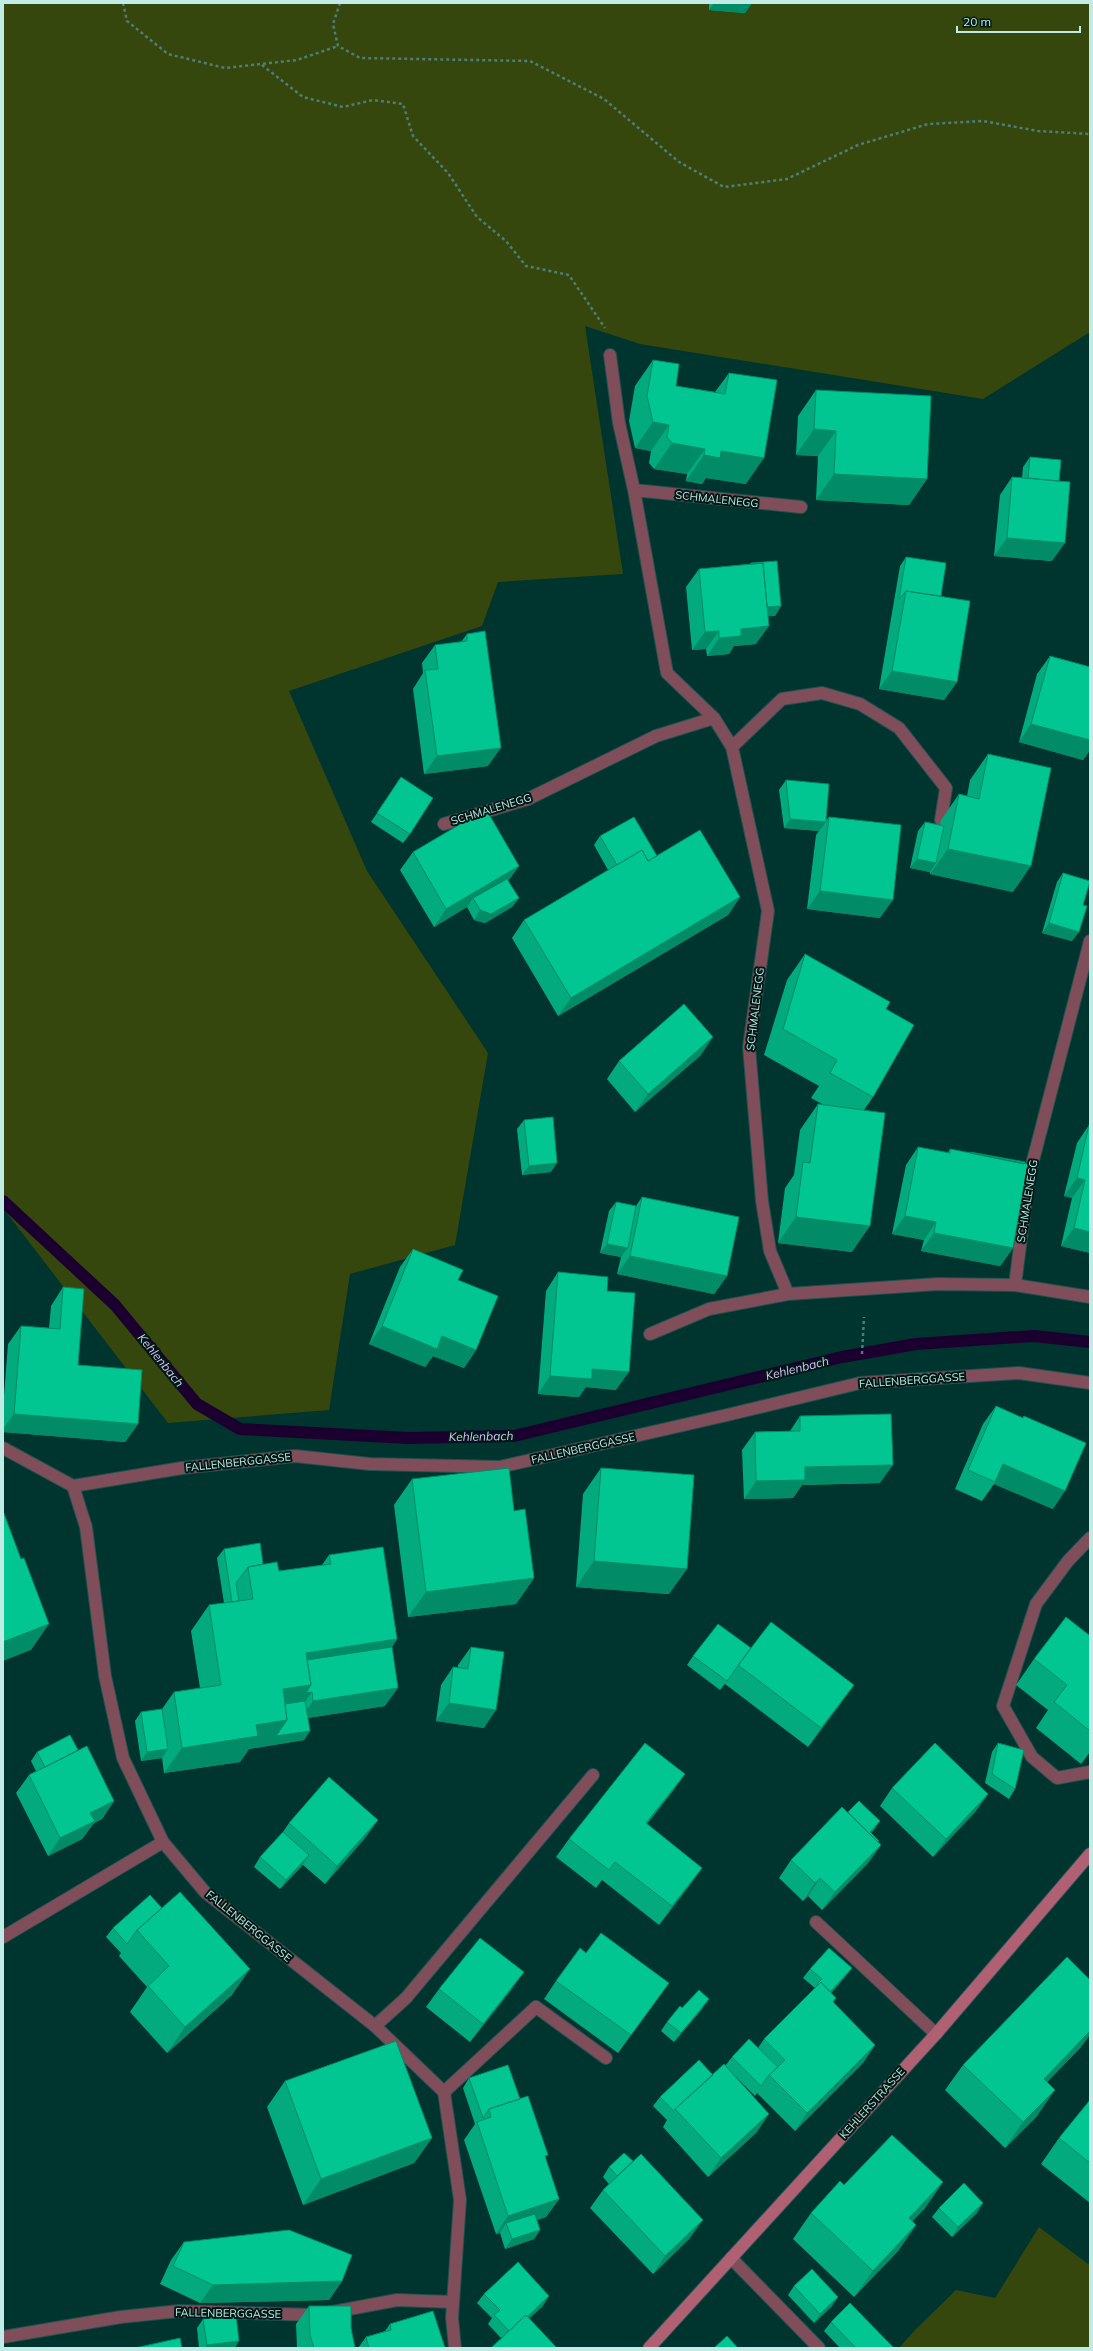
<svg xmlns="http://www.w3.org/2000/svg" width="1093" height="2351" font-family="Mulish,sans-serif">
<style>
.green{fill:#35470c}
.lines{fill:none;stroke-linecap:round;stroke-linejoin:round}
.stream{stroke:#1b002f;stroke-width:12}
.lane-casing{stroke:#1f514c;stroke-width:14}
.street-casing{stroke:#1f514c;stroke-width:14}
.secondary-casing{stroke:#1f514c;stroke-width:14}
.path{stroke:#4e7e78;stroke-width:2.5;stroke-dasharray:3 3;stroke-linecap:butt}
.lane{stroke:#804e5a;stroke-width:12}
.street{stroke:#804e5a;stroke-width:12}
.secondary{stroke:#af6073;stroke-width:12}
.wall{fill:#02aa7d}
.shaded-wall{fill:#018b66}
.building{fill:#02c691;stroke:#018b66}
.labels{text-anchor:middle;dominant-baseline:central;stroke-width:4;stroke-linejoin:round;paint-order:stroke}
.street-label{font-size:11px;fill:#c1ebe5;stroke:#001916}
.water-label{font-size:12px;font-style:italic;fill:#dbc4f6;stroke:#001916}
</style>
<rect width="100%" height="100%" fill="#00342f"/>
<!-- green -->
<path class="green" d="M3,3H1090V332L983,399L640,344L585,326L623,574L498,582L482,626L289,691L367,871L488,1053L455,1245L350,1274L329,1410L168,1423L3,1208Z
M1039,2227L1088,2264L1090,2262V2348H899L915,2330L956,2290L995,2298Z"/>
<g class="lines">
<!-- stream -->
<path class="stream" d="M3,1201L115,1305L197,1404L240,1429L408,1438L514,1436L842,1357L916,1344L1034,1336L1090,1342"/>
<!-- lane casing -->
<g class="lane-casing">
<path id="lane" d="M610,355L619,423L634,490L667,673L714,718L732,747L768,911L749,1047L762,1201L770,1251L788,1294L938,1284L1015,1285L1090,1297
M634,490L801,507
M732,747L782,699L822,693L860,704L899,728L946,788L941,820
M444,824L528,799L656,736L714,718
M1015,1285L1029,1176L1090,941
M650,1334L709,1309L788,1294
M73,1486L182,1468L295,1456L370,1464L500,1467L727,1415L860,1383L1019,1373L1090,1383
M1090,1538L1068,1561L1036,1604L1003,1706L1032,1757L1057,1778L1090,1772
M816,1922L936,2034
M3,1937L163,1842
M375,2026L406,1998L593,1775
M444,2092L536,2007L606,2058
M731,2258L819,2348
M3,2337L121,2317L179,2311L317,2315L397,2300L453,2302"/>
</g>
<!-- street casing -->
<g class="street-casing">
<path id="street" d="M3,1448L73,1486L86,1527L105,1676L123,1758L163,1842L205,1892L375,2026L444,2092L460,2200L452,2318L455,2348"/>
</g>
<!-- secondary casing -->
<g class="secondary-casing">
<path id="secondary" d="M649,2348L936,2034L1090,1854"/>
</g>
<!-- path -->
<path class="path" d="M123,3L127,21L168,54L225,68L297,60L338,46
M340,3L333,24L338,46L360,58L530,61L604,99L679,162L724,187L787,179L858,145L928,124L983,121L1038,131L1090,134
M262,65L303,97L343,107L373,100L403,104L413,136L448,173L477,217L506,241L526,266L569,275L605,328
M862,1354L864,1317"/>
<!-- lane -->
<use href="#lane" class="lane"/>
<!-- street -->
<use href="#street" class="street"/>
<!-- secondary -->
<use href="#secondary" class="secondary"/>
</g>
<!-- wall -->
<path class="wall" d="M709,3H752L745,13L709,10Z
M653,360L676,386L715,392L729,373L746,484L706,478L702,484L686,481L687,474L654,469L649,463L651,451L635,448L629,421L635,386Z
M816,390L927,479L909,505L816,500L818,456L796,455L798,416Z
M1030,457L1059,481L1052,561L994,556L1000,495L1012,477L1022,478L1023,467Z
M906,557L941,596L957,682L944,700L879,689L900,566Z
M751,563L781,606L775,616H768L756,644L734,646L729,654L707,656L706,649L692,650L686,587L699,569L750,564Z
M467,634L488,766L424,774L413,689L423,673L422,663L435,645L461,642Z
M1050,656L1090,667V750L1083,760L1019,742L1037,674Z
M988,754L1013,892L930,874V872L910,868L918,831L925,822L940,825L941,820L959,794L967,796L970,780Z
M401,777L410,834L403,843L371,822Z
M786,780L826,820L829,817L880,918L807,909L816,835L819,831L784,828L779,790Z
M600,836L657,856L740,897L728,915L558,1016L512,938L524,920L608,870L594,845Z
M413,852L519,866L508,881L519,898L512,907L485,923L474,920L467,907L434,927L400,870Z
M1063,873L1083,905L1072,941L1042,933L1057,882Z
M805,954L886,1009L873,1097L864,1110L852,1252L778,1243L785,1188L794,1175L800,1130L818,1104H822L811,1098L819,1086L764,1055L787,980Z
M701,1055L635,1112L607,1079L619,1061Z
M524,1120L551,1172L522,1175L517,1129Z
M1089,1125L1090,1253L1061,1246L1072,1198L1064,1196L1077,1143Z
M918,1147L948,1153L950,1149L970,1153V1152L1013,1248L1000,1266L921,1251L924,1240L892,1234L906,1165Z
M642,1197L727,1276L714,1294L617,1274L621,1257L600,1253L609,1211L616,1202L636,1206Z
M413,1249L458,1280L476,1350L464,1368L433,1356L425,1367L369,1344L400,1267Z
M558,1272L607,1291L616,1390L586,1387L579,1397L538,1394L546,1291Z
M63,1287L78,1365L138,1424L125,1442L3,1432V1408L8,1344L21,1326L49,1328L51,1306Z
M996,1406L1022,1418L1024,1416L1053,1509L994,1484L982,1501L955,1489L983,1424Z
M800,1416L880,1483L802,1485L793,1498L744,1499L742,1450L755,1432L790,1431Z
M601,1468L669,1594L576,1587L583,1494Z
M412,1479L534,1578L516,1604L408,1617L394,1505Z
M224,1549L263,1564L279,1571L322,1565L329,1555L397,1639L392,1647L385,1706L308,1718L310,1731L304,1740L249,1749L240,1762L164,1773L162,1758L141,1761L135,1721L141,1712L162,1709L174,1692L200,1688L191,1631L209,1605L224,1603L217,1558Z
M1090,1634V1752L1081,1764L1036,1728L1048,1710L1016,1685L1034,1659L1089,1635Z
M471,1647L484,1728L436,1721L441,1685L453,1667H458V1665Z
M751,1648L841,1703L808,1747L725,1684L728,1680L720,1690L687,1665L693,1656Z
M998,1743L1015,1789L1009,1799L985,1783L992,1752Z
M78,1750L114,1801L102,1819L94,1823L82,1839L48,1856L16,1793L29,1775L36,1771L31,1761L37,1752Z
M685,1774L672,1792L647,1824L702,1868L689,1886L659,1925L602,1880L596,1888L556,1857L569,1839Z
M892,1788L988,1794L975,1812L933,1857L880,1806Z
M848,1812L880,1821L871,1833L881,1845L868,1863L822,1910L808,1896L803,1901L779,1878L791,1860Z
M378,1820L365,1838L325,1884L303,1865L280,1889L254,1867L260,1857L283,1832L289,1823Z
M162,1908L232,1995L167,2053L130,2012L147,1987L119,1956L121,1953L106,1937L113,1928Z
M586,1953L669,1983L618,2053L544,1999L556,1981Z
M810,1969L845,1977L831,1993L833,2002L875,2045L863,2063L795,2131L757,2093L755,2096L732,2073L757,2132L708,2177L663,2127L667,2120L653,2106L660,2097L713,2075L725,2066L732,2057L758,2048L764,2039L815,1988L803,1978Z
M439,1989L511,1990L470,2042L426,2007Z
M682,2008L702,2009L674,2042L661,2031L667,2022Z
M1081,2047L1047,2082L1037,2116L1005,2148L945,2090L963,2065Z
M469,2078L520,2099L545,2159L559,2199L546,2217L537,2220L540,2230L534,2239L505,2249L500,2233L496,2234L464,2140L475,2124L463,2088Z
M285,2081L432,2138L414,2163L303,2205L267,2107Z
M1090,2100V2203L1041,2164L1059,2138Z
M609,2167L690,2238L653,2274L590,2208L603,2190L609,2184L603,2177Z
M943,2182L925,2208L912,2221L916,2225L898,2251L854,2297L793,2239L811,2213L844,2185Z
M939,2208L977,2213L952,2237L932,2217Z
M184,2242L342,2281L329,2300L200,2303L160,2284L171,2260Z
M794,2286L838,2297L831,2307L814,2323L788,2295Z
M484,2294L543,2306L529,2318L501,2338L488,2324L492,2318L477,2303Z
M309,2306L351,2328L355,2348H297L296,2324Z
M203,2319L235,2348H199L197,2328Z
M831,2322L894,2348H840L824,2331Z
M390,2324L445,2348H358L366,2337L385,2331Z"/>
<!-- shaded-wall -->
<path class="shaded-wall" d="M714,3H752L745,13L709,10Z
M653,422L669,425L651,451L635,448Z
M814,429L836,431L818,456L796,455Z
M672,443L705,449L687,474L654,469Z
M721,451L764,458L746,484L706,478L702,484L686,481L704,455Z
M834,474L927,479L909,505L816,500Z
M1007,538L1065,543L1052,561L994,556Z
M781,606L775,616L753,617L760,608Z
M769,626L756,644L734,646L729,654L707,656L719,638L741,629Z
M719,631L706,649L692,650L705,632Z
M892,671L957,682L944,700L879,689Z
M1031,724L1090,740V750L1083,760L1019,742Z
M501,748L488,766L424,774L437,756Z
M790,819L826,822L819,831L784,828Z
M948,849L1031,866L1013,892L930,874Z
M917,859L936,863L930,872L910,868Z
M519,866L506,884L473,898L467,907L434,927L446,909Z
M820,891L893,900L880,918L807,909Z
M740,897L728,915L558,1016L571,998Z
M519,898L512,907L485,923L474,920L480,910Z
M1049,923L1079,932L1072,941L1042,933Z
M713,1037L701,1055L635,1112L648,1094Z
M557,1163L551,1172L522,1175L529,1166Z
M1077,1178L1085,1180L1072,1198L1064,1196Z
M905,1216L936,1222L924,1240L892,1234Z
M796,1217L870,1226L852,1252L778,1243Z
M1074,1228L1090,1232V1253L1061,1246Z
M934,1233L1013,1248L1000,1266L921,1251Z
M607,1244L628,1248L621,1257L600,1253Z
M630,1256L727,1276L714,1294L617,1274Z
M382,1326L442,1336L476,1350L464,1368L433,1356L425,1367L369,1344Z
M592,1369L629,1372L616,1390L586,1387L579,1397L538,1394L550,1376Z
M14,1414L138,1424L125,1442L3,1432V1429Z
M1003,1464L1065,1491L1053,1509L994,1484Z
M893,1465L880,1483L802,1485L793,1498L744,1499L756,1481L805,1467Z
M594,1561L687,1569L669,1594L576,1587Z
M534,1578L516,1604L408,1617L426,1592Z
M49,1624L31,1650L3,1661V1642Z
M397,1639L379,1665L303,1677L306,1653Z
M311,1685L312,1692L299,1710L272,1714L283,1689Z
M854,1685L841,1703L808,1747L821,1728Z
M398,1688L385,1706L300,1719L313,1701Z
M449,1703L496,1710L484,1728L436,1721Z
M287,1720L310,1731L304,1740L249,1749L240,1762L164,1773L182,1748L256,1725Z
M168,1749L162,1758L141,1761L147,1752Z
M685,1774L672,1792L633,1841L646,1823Z
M988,1794L975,1812L933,1857L946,1839Z
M114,1801L102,1819L94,1823L82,1839L48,1856L60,1838L90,1813Z
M378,1820L365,1838L325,1884L337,1866Z
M880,1821L874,1830L864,1841L870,1832Z
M881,1845L868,1863L822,1910L835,1892Z
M309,1855L303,1864L280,1889L286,1880Z
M702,1868L689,1886L659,1925L672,1906Z
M820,1878L808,1896L803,1901L815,1883Z
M852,1968L845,1977L822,2004L828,1994Z
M250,1969L232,1995L167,2053L185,2027Z
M524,1972L511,1990L470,2042L483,2024Z
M709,1999L702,2009L674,2042L681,2033Z
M1090,2031V2035L1081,2047L1026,2104L1044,2079Z
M875,2045L863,2063L795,2131L807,2113Z
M1055,2090L1037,2116L1005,2148L1023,2122Z
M769,2114L757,2132L708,2177L721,2158Z
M432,2138L414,2163L303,2205L321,2179Z
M943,2182L925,2208L891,2244L909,2218Z
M559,2199L546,2217L508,2230L506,2223L500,2233L496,2234L508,2216Z
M983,2203L977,2213L952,2237L958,2227Z
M703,2220L690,2238L653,2274L665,2256Z
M916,2225L898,2251L854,2297L873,2271Z
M540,2230L534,2239L505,2249L512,2239Z
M342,2281L329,2300L200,2303L213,2285Z
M549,2296L543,2306L504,2342L510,2332Z
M838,2297L831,2307L814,2323L820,2314Z
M239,2341L235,2348H205L207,2345Z"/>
<!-- building -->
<path class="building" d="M653,360L679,364L676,386L725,394L729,373L777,380L764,458L721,451L720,458L704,455L705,449L672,443L667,437L669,425L653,422L647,396Z
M816,390L931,396L927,479L834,474L836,431L814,429Z
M1030,457L1061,460L1059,481L1028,478Z
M1012,477L1070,482L1065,543L1007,538Z
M906,557L946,563L941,596L906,591L899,599Z
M777,561L781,606L767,607L763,563L751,564V563Z
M763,563L769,626L741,629V636L719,638V631L705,632L699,569Z
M906,591L970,601L957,682L892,671Z
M485,631L501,748L437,756L425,670L438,669L435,645L467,641V634Z
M1050,656L1090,667V740L1031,724Z
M988,754L1051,768L1031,866L948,849L959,794L979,799Z
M401,777L433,798L410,834L377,813Z
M786,780L829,784L826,820V822L790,819Z
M486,809L519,866L446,909L413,852Z
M634,817L657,856L648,861L642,850L617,865L600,836Z
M829,817L901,825L893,900L820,891Z
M925,822L944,826L936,863L917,859Z
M700,830L740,897L571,998L524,920L642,850L648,861Z
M1063,873L1090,881L1083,905L1087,906L1079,932L1049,923Z
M507,879L519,898L491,914L480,910L473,898Z
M805,954L890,1002L886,1009L914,1025L873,1097L830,1073L837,1060L783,1029Z
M684,1004L713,1037L648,1094L619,1061Z
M818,1104L885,1113L870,1226L796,1217L803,1162L810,1163Z
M553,1117L557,1163L529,1166L524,1120Z
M1089,1125H1090V1232L1074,1228L1085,1180L1077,1178Z
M918,1147L950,1153V1149L1028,1164L1013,1248L934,1233L936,1222L905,1216Z
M970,1152L1025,1162L1024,1164L970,1153Z
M642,1197L739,1217L727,1276L630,1256Z
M616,1202L636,1206L628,1248L607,1244Z
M413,1249L463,1270L458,1280L498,1296L476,1350L442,1336L437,1349L382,1326Z
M558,1272L608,1277L607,1291L635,1293L629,1372L592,1369V1379L550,1376Z
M63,1287L84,1289L78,1365L142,1370L138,1424L14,1414L21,1326L60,1329Z
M996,1406L1023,1418L1024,1416L1086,1443L1065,1491L1003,1464L995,1482L968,1470Z
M891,1414L893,1465L805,1467V1480L756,1481L755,1432L800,1431V1416Z
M509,1468L514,1511L525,1509L534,1578L426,1592L412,1479Z
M601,1468L694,1475L687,1569L594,1561Z
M3,1511L21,1559L24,1558L49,1624L3,1642Z
M260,1543L263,1564L248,1567L236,1583L239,1601L232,1602L224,1549Z
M383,1547L397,1639L306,1653L311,1685L283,1689L287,1720L256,1725L258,1736L182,1748L174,1692L221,1685L209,1605L253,1599L248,1567L277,1562L279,1571L331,1564L329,1555Z
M1066,1617L1089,1635L1090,1634V1731L1054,1702L1067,1685L1034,1659Z
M771,1622L854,1685L821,1728L738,1665Z
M718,1624L751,1648L727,1681L693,1656Z
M392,1647L398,1688L313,1701L312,1692L306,1693L311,1685L307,1660Z
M471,1647L504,1652L496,1710L449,1703L453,1667L468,1669Z
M305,1701L310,1731L276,1736L287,1720L285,1704Z
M162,1709L168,1749L147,1752L141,1712Z
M70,1735L78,1750L45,1767L37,1752Z
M645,1743L685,1774L646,1823L702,1868L672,1906L615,1862L609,1870L569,1839Z
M935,1743L988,1794L946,1839L892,1788Z
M998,1743L1024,1750L1015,1789L992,1774Z
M87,1746L114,1801L90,1813L95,1821L60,1838L29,1775Z
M329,1777L378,1820L337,1866L289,1823Z
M859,1801L880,1821L870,1832L879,1841L878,1842L848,1812Z
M842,1807L881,1845L835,1892L820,1878L815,1883L791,1860Z
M283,1832L309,1855L286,1880L260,1857Z
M180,1892L250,1969L185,2027L148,1986L169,1966L137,1930Z
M150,1895L162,1908L137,1930L127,1944L113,1928Z
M601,1933L669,1983L631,2035L556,1981L580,1948L586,1953Z
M480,1938L524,1972L483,2024L439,1989Z
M829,1948L852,1968L830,1992L821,1982L818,1985L817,1984L822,1979L810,1969Z
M1067,1957L1090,1980V2031L1044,2079L1055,2090L1023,2122L963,2065Z
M821,1982L836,1998L833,2002L875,2045L807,2113L769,2075L785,2060L764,2039Z
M699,1990L709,1999L681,2033L667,2022L680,2006L682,2008Z
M749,2039L778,2067L769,2075L761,2086L732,2057Z
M396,2041L432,2138L321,2179L285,2081Z
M699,2060L713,2075L675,2109L674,2111L660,2097Z
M724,2064L769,2114L721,2158L675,2109Z
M508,2065L520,2099L489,2109L483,2118L469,2078Z
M528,2096L548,2155L545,2156L559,2199L508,2216L477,2122L491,2117L489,2109Z
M1090,2100V2163L1059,2138Z
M892,2135L943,2182L909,2218L916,2225L873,2271L811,2213L840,2181L844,2185Z
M624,2153L633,2161L617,2176L609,2167Z
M641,2154L703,2220L665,2256L603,2190Z
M964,2183L983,2203L958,2227L939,2208Z
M535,2214L540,2230L512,2239L506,2223Z
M289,2230L352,2255L342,2281L213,2285L173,2266L184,2242Z
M518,2262L549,2296L527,2317L526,2315L509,2331L494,2315L500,2310L484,2294Z
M812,2269L838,2297L820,2314L794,2286Z
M850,2303L894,2348H856L831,2322Z
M309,2306H351V2328L355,2348H314L310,2335Z
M433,2311L445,2348H369L366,2337L391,2330L390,2324Z
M236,2315L239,2341L207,2345L203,2319Z
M526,2315L557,2348H491Z
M727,2336L738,2348H714Z
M180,2338L182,2348H135Z"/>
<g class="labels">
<!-- street labels -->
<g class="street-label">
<text transform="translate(717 499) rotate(6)">SCHMALENEGG</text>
<text transform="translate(491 809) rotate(-17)">SCHMALENEGG</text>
<text transform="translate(755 1009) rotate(-83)">SCHMALENEGG</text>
<text transform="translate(1027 1201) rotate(-81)">SCHMALENEGG</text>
<text transform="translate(912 1380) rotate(-4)">FALLENBERGGASSE</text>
<text transform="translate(583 1448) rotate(-13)">FALLENBERGGASSE</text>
<text transform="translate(238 1462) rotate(-6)">FALLENBERGGASSE</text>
<text transform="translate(249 1926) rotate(39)">FALLENBERGGASSE</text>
<text transform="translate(872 2103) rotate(-48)">KEHLERSTRASSE</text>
<text transform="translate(228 2313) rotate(1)">FALLENBERGGASSE</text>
</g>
<!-- water labels -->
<g class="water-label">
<text transform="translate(161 1360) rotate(51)">Kehlenbach</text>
<text transform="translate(797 1368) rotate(-14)">Kehlenbach</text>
<text transform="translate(481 1436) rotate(-1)">Kehlenbach</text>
</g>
</g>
<!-- border -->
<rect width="1093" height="2351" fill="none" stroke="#c1ebe5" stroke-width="8"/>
<!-- scale -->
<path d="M957 26v6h123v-6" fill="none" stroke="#c1ebe5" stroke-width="2"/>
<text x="963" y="26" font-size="12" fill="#c1ebe5" stroke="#001916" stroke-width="3" paint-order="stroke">20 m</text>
</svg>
